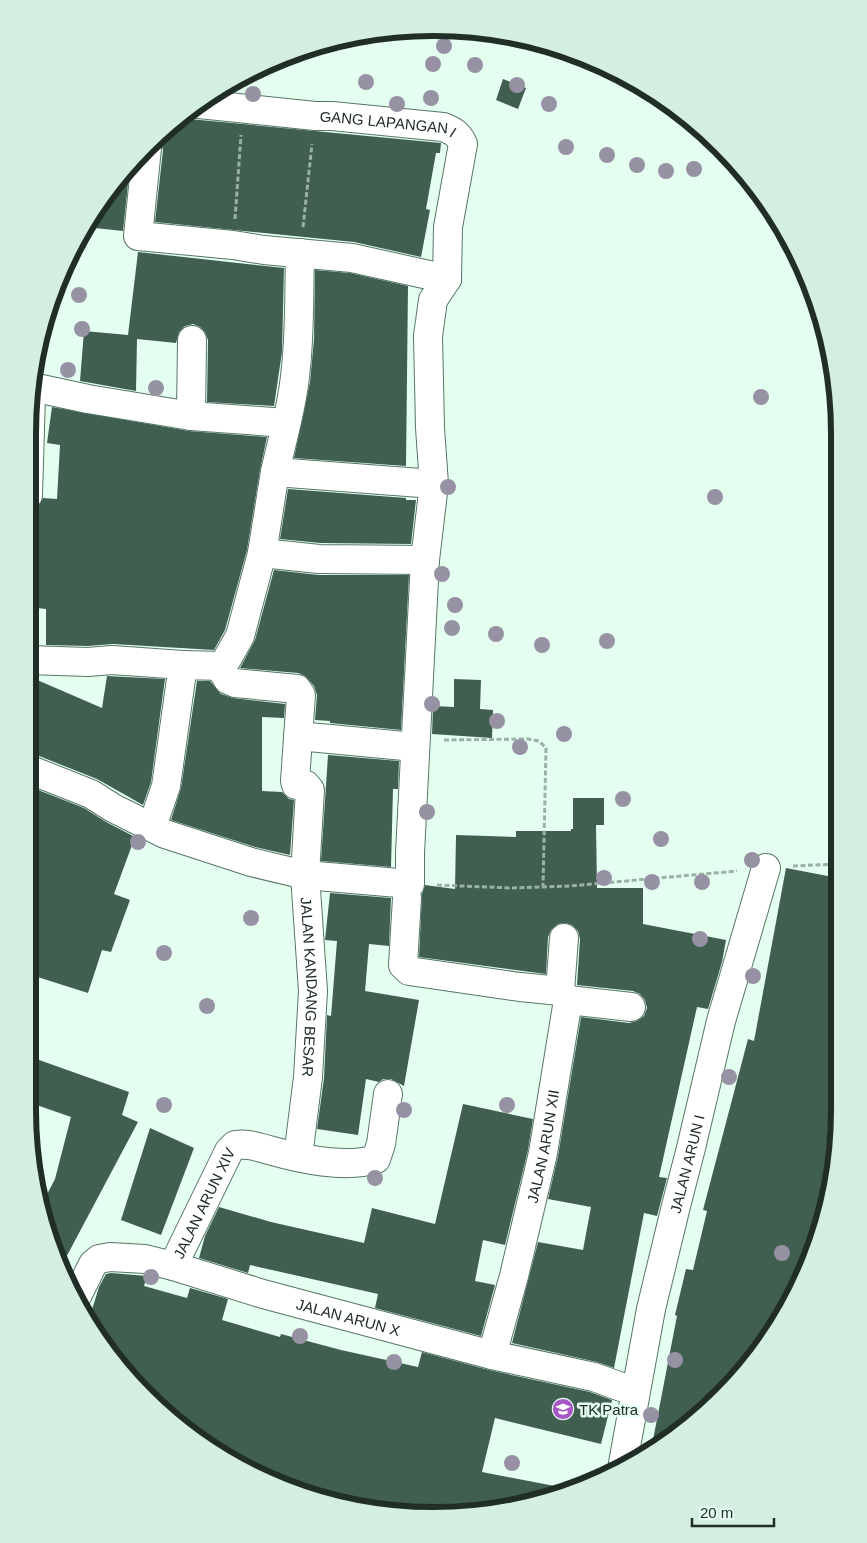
<svg xmlns="http://www.w3.org/2000/svg" width="867" height="1543" font-family="Arial,sans-serif">
<style>
.building{fill:#415f50}
.lines{fill:none;stroke-linecap:round;stroke-linejoin:round}
.street-casing{stroke:#577566;stroke-width:30}
.primary-casing{stroke:#577566;stroke-width:30}
.path{stroke:#9bb1a5;stroke-width:3;stroke-dasharray:5 2.5;stroke-linecap:butt}
.street{stroke:#fff;stroke-width:28}
.primary{stroke:#fff;stroke-width:28}
.tree{fill:#9792a3}
.labels{text-anchor:middle;dominant-baseline:central;stroke-width:5;stroke-linejoin:round;paint-order:stroke}
.street-label{font-size:15px;fill:#212e27;stroke:#e4fff0}
.poi-label{font-size:15px;fill:#212e27;stroke:#e4fff0;text-anchor:start}
.rim{fill:none;stroke:#212e27;stroke-width:6}
</style>
<rect width="100%" height="100%" fill="#e4fff0"/>
<!-- building -->
<path class="building" d="M503,79L526,88L518,109L496,100Z
M179,118L441,143L440,153H436L426,209L430,210L421,257L354,242L155,222L163,150L161,142L158,138Z
M130,165L123,231L85,227L128,166Z
M138,252L284,268L282,352L274,406L207,402L208,340L205,332L200,327L193,324L185,326L179,332L176,343L137,339L136,391L80,381L84,331L128,335Z
M315,270L350,273L408,286L406,466L294,458L310,382L314,339Z
M52,407L189,431L267,437L260,470L247,550L225,630L214,650L113,644L88,646L46,645V609L28,607V553L31,528L36,529L38,506L43,498L57,499L60,445L47,443Z
M288,489L406,498V500H416L411,544L320,543L280,539Z
M274,570L319,575H409L401,730L330,723V721L315,720L317,695L314,686L305,676L298,673L240,668L255,640Z
M28,676L102,708L107,676L165,679L151,782L143,805L97,779L34,754H28Z
M454,679L481,680L480,709L493,710L492,738L432,734L433,706L454,707Z
M197,681H210L221,694L233,698L285,704L284,718L262,717V791L282,792L289,799L294,800L290,855L255,847L171,820L181,788Z
M328,755L399,761L398,789H393L391,867L321,861Z
M28,786L84,808L106,822L135,837L114,894L130,900L111,952L102,950L88,993L28,974Z
M573,798H604V825H596L597,888H643V924L726,940L722,962L708,1009L697,1007L659,1177L667,1178L657,1216L644,1213L614,1368L597,1362L512,1343L538,1242L583,1250L591,1207L548,1199L558,1156L581,1017L629,1023L637,1021L644,1016L647,1008L645,1000L640,994L633,991L577,985L580,939L578,931L572,925L566,923L558,924L551,930L548,937L546,974L419,957L422,894L425,885L455,889L456,835L516,837V831H571V829H573Z
M786,868L838,878V988L832,1019H838L839,1136L818,1240L785,1313L701,1415L652,1445L677,1316L675,1315L686,1269L693,1270L707,1211L703,1210L748,1039L754,1041Z
M330,893L391,898L389,946L369,944L365,991L419,1000L404,1086L391,1079H383L379,1082L366,1079L358,1135L317,1129L324,1078L327,1015L331,1016L337,941L325,940Z
M28,1056L129,1092L122,1115L138,1122L62,1265L49,1240L43,1202L55,1179L71,1117L28,1102Z
M463,1104L533,1119L528,1150L505,1245L483,1240L475,1281L495,1285L481,1336L375,1308L378,1294L250,1265L248,1273L199,1258L205,1236L219,1207L271,1222L364,1243L372,1208L435,1224Z
M150,1128L194,1148L161,1235L121,1220Z
M111,1273L147,1276L144,1286L187,1298L190,1288L228,1299L222,1320L280,1337L281,1334L341,1350L418,1367L422,1352L489,1370L590,1392L612,1400L601,1444L495,1418L482,1472L570,1489L460,1515L336,1502L338,1495L286,1482L208,1447L111,1356L90,1316L99,1287L106,1274Z"/>
<g class="lines">
<!-- street casing -->
<g class="street-casing">
<g id="street">
<path id="s1" d="M199,104L315,116H332L443,127C453,131 458,133 463,144L448,227L447,279"/>
<path d="M147,148L138,236L233,245L264,250L352,258L447,279"/>
<path d="M300,253C299,291 300,329 296,367C293,403 283,437 275,472L434,484"/>
<path d="M32,387L88,399L191,416L286,423"/>
<path d="M191,416L192,340"/>
<path id="s2" d="M275,472L262,553L240,636L223,666V672L228,680L235,683L297,689L301,695L295,781L296,785H306L310,790L305,875L313,991L308,1077L298,1157"/>
<path d="M262,553L319,559L425,560"/>
<path d="M28,660L88,662L112,660L183,665"/>
<path d="M298,736L415,747"/>
<path d="M28,769L91,794L113,808L165,834L251,862L305,875L410,884V853L425,560L434,484L430,428L428,336L433,300L447,279"/>
<path d="M152,827L166,786L183,665L223,666"/>
<path d="M407,898L403,965L409,971L520,987L560,991"/>
<path d="M560,991L564,938"/>
<path d="M568,1000L631,1007"/>
<path id="s3" d="M173,1266L229,1151L235,1145C248,1143 257,1147 269,1150C301,1159 345,1169 376,1159L381,1144L388,1094"/>
<path id="s4" d="M78,1294L93,1264L99,1259L110,1257L145,1259L173,1266L263,1294L492,1355L594,1377L635,1392"/>
<path id="s5" d="M492,1355L514,1276L543,1153L568,1000L560,991"/>
<path id="s6" d="M623,1463L651,1309L676,1206L691,1148L721,1021L766,868"/>
</g>
</g>
<!-- primary casing -->
<g class="primary-casing">
<path id="primary" d="M28,495L31,395"/>
</g>
<!-- path -->
<path class="path" d="M235,219L241,135
M303,227L312,144
M444,740L528,739L539,741L546,748L543,887
M793,866L838,864
M437,885L512,888L570,886L737,871"/>
<!-- street -->
<use href="#street" class="street"/>
<!-- primary -->
<use href="#primary" class="primary"/>
</g>
<!-- trees -->
<g class="tree">
<circle cx="444" cy="46" r="8"/>
<circle cx="433" cy="64" r="8"/>
<circle cx="475" cy="65" r="8"/>
<circle cx="366" cy="82" r="8"/>
<circle cx="517" cy="85" r="8"/>
<circle cx="253" cy="94" r="8"/>
<circle cx="431" cy="98" r="8"/>
<circle cx="397" cy="104" r="8"/>
<circle cx="549" cy="104" r="8"/>
<circle cx="566" cy="147" r="8"/>
<circle cx="607" cy="155" r="8"/>
<circle cx="637" cy="165" r="8"/>
<circle cx="694" cy="169" r="8"/>
<circle cx="666" cy="171" r="8"/>
<circle cx="79" cy="295" r="8"/>
<circle cx="82" cy="329" r="8"/>
<circle cx="68" cy="370" r="8"/>
<circle cx="156" cy="388" r="8"/>
<circle cx="761" cy="397" r="8"/>
<circle cx="448" cy="487" r="8"/>
<circle cx="715" cy="497" r="8"/>
<circle cx="442" cy="574" r="8"/>
<circle cx="455" cy="605" r="8"/>
<circle cx="452" cy="628" r="8"/>
<circle cx="496" cy="634" r="8"/>
<circle cx="607" cy="641" r="8"/>
<circle cx="542" cy="645" r="8"/>
<circle cx="432" cy="704" r="8"/>
<circle cx="497" cy="721" r="8"/>
<circle cx="564" cy="734" r="8"/>
<circle cx="520" cy="747" r="8"/>
<circle cx="623" cy="799" r="8"/>
<circle cx="427" cy="812" r="8"/>
<circle cx="661" cy="839" r="8"/>
<circle cx="138" cy="842" r="8"/>
<circle cx="752" cy="860" r="8"/>
<circle cx="604" cy="878" r="8"/>
<circle cx="652" cy="882" r="8"/>
<circle cx="702" cy="882" r="8"/>
<circle cx="251" cy="918" r="8"/>
<circle cx="700" cy="939" r="8"/>
<circle cx="164" cy="953" r="8"/>
<circle cx="753" cy="976" r="8"/>
<circle cx="207" cy="1006" r="8"/>
<circle cx="729" cy="1077" r="8"/>
<circle cx="164" cy="1105" r="8"/>
<circle cx="507" cy="1105" r="8"/>
<circle cx="404" cy="1110" r="8"/>
<circle cx="375" cy="1178" r="8"/>
<circle cx="782" cy="1253" r="8"/>
<circle cx="151" cy="1277" r="8"/>
<circle cx="300" cy="1336" r="8"/>
<circle cx="675" cy="1360" r="8"/>
<circle cx="394" cy="1362" r="8"/>
<circle cx="651" cy="1415" r="8"/>
<circle cx="512" cy="1463" r="8"/>
</g>
<!-- icons -->
<defs>
<g id="school-disc" transform="scale(1.125)"><circle r="9.5" fill="#a855c5" stroke="#e4fff0"/><path d="M0-5L7-2L0 1L-7-2ZM-4 1L0 2.5L4 1V4Q0 6-4 4Z" fill="#fff"/></g>
</defs>
<g fill-rule="evenodd">
<use href="#school-disc" x="563" y="1409"/>
</g>
<g class="labels">
<!-- street labels -->
<g class="street-label">
<text stroke="none"><textPath href="#s1" startOffset="190">GANG LAPANGAN I</textPath></text>
<text stroke="none"><textPath href="#s2" startOffset="599">JALAN KANDANG BESAR</textPath></text>
<text stroke="none"><textPath href="#s5" startOffset="215">JALAN ARUN XII</textPath></text>
<text stroke="none"><textPath href="#s6" startOffset="306">JALAN ARUN I</textPath></text>
<text stroke="none"><textPath href="#s3" startOffset="70">JALAN ARUN XIV</textPath></text>
<text stroke="none"><textPath href="#s4" startOffset="299">JALAN ARUN X</textPath></text>
</g>
<!-- poi labels -->
<g class="poi-label">
<text x="579" y="1409">TK Patra</text>
</g>
</g>
<!-- crop -->
<path d="M0 0H867V1543H0ZM433 36H434A397 397 0 0 1 831 433V1110A397 397 0 0 1 434 1507H433A397 397 0 0 1 36 1110V433A397 397 0 0 1 433 36Z" fill="#d4eee0" fill-rule="evenodd"/>
<path class="rim" d="M433 36H434A397 397 0 0 1 831 433V1110A397 397 0 0 1 434 1507H433A397 397 0 0 1 36 1110V433A397 397 0 0 1 433 36Z"/>
<!-- scale -->
<path d="M692 1518v8h82v-8" fill="none" stroke="#212e27" stroke-width="2.5"/>
<text x="700" y="1518" font-size="15" fill="#212e27" stroke="#e4fff0" stroke-width="4" paint-order="stroke">20 m</text>
</svg>
